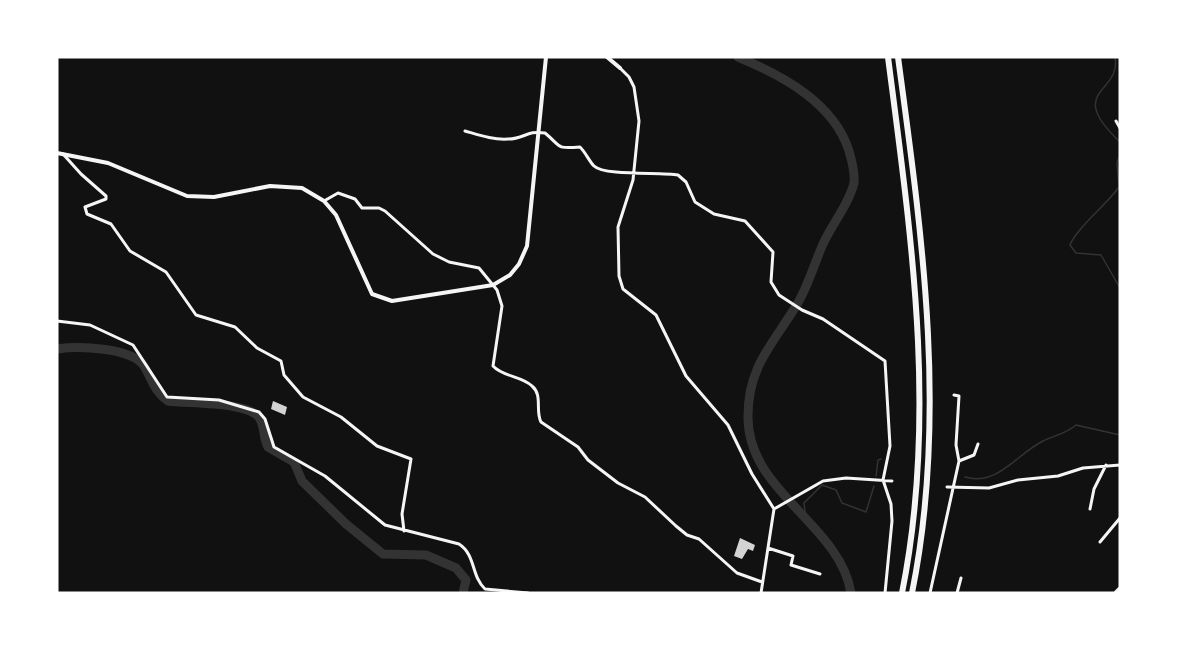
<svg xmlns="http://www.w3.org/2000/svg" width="1177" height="650" font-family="'Roboto Condensed',sans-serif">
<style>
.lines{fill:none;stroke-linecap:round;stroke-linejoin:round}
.stream{stroke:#333;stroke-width:1.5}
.river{stroke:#333;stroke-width:9}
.building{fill:#d3d3d3}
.minor{stroke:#f5f5f5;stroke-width:3}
.tertiary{stroke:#f5f5f5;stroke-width:4}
.trunk{stroke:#f5f5f5;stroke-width:5}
.motorway{stroke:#f5f5f5;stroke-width:6}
</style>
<rect width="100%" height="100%" fill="#111"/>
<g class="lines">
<!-- stream -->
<path class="stream" d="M1115,57C1122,94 1064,89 1120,142
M1120,154L1117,163L1119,187C1108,203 1075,230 1070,245L1076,253L1101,255L1120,288
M876,476L878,460L881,459
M965,477C997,487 1018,453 1043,441C1055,435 1066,434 1076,425L1120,435
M800,515L805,512L804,503L822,485L836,490L842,503L866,512L874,486"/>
<!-- river -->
<path class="river" d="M738,57C783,76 834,103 849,151C852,161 855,173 854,183C849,204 832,224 823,244C814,264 808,287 796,306C772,345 748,367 748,416C747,492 840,524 851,593
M57,349C78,346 131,347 144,366C152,379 154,392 168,401C186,404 251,401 260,419C265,428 263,438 268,447L294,462L302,481L346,524L383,554L426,555L456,568L466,580L463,593"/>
</g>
<!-- building -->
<path class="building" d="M273,401L287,407L285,415L271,409Z
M740,538L755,545L753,551L748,549L742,559L734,556Z"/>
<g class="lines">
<!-- minor -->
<path class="minor" d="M620,68L629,77L634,87L639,121L633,180L618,227L619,276L623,289L656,315L686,376L728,425L752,474L774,509L761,593
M1116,121L1120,128
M465,131C479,135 493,140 508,139C525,139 526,130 545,133C562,147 555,149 580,147C586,153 589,161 594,166C604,176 660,172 678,175L686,182L695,202L714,214L745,221L773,252L771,282L779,295L802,310L823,319L885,361L890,446L883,480L891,504L892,521L885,593
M63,154L81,174L106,196V199L85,207L87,214L111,224L130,251L166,272L196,315L235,327L257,348L281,361L284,375L303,397L341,417L377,446L411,459L402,514L404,531
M324,201L338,193L355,199L362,208H379L385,211L433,254L449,262L479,268L497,290L502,306L493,366C503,377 522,376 532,386C543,395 535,411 541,422L578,447L588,460L618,483L645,497L676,526L687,535L699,539L737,573L762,582
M57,321L90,325L133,345L167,397L219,400L259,412L265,419L274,447L325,476L385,525L459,544C476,555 471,576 485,589L528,593
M959,461L974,455L978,444
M947,487L989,488L1018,480L1058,476L1083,468L1120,465
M774,509L823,481L846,478L892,481
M1090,509L1094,489L1106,465
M1100,542L1120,518
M768,548L793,556L791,565L820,574
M930,593L959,461L956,445L959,396L954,395
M957,593L961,578"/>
<!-- tertiary -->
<path class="tertiary" d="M607,57L620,68
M57,153L108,163L187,196L214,197L270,186L302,188L324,201L336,215L372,294L392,301L493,285L510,275L519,264L527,246L546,57"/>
<!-- trunk -->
<path class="trunk" d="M1116,593L1120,589"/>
<!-- motorway -->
<path class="motorway" d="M888,57C911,236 938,414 902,593
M898,57C922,235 948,415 912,593"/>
</g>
<!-- border -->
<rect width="1177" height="650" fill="none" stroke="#ffffff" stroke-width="117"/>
</svg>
